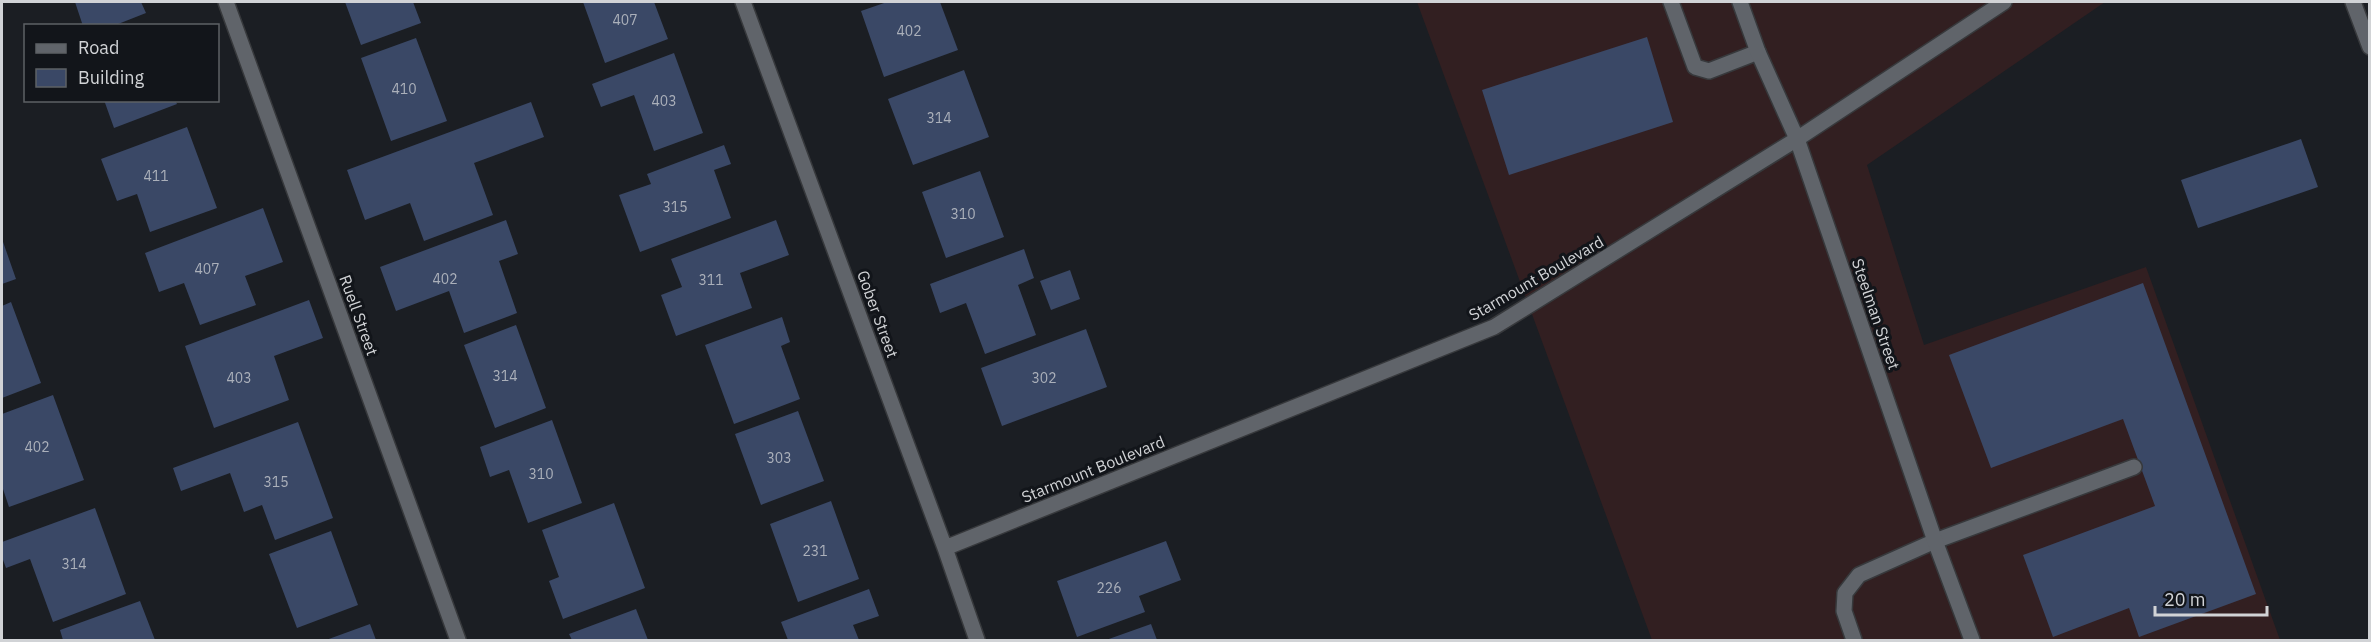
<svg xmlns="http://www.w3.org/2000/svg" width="2371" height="642" font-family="'IBM Plex Sans',sans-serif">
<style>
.industrial{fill:#321f21}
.building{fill:#3a4866}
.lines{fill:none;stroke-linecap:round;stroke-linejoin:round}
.service-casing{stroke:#37393c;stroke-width:18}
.minor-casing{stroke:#37393c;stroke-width:18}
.service{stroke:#60646a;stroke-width:15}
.minor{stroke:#60646a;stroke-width:15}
.labels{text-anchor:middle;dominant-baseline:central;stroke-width:6;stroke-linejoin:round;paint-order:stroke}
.number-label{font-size:14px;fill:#abb0ba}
.street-label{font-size:16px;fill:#d1d3d6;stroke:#12151a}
</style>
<rect width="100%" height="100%" fill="#1b1e23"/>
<!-- industrial -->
<path class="industrial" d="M1417,2H2105L1867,165L1924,345L2146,267L2280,640H1652Z"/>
<!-- building -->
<path class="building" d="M75,2H141L146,13L113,26H83Z
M345,2H413L421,23L361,45Z
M583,2H654L668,39L605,63Z
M887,2H940L958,50L884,77L861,11Z
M1647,37L1673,122L1509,175L1482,90Z
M416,38L447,121L391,141L361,58Z
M674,53L703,133L654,151L634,95L601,107L592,84Z
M964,70L989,137L913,165L888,99Z
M104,100H175L177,104L114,128Z
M531,102L544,137L474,163L493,215L424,241L410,203L365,220L347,170Z
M187,127L217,208L150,232L137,194L117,201L101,159Z
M2301,139L2318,187L2198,228L2181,180Z
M724,145L731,164L714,170L731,218L640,252L619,195L651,184L647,174Z
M980,171L1004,237L946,258L922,192Z
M263,208L283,262L245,276L256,305L200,325L184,283L159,292L145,253Z
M506,220L518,254L499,261L517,313L464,333L449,291L396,311L380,267Z
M776,220L789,255L740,273L752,308L676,336L661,295L682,287L671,259Z
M2,239L16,279L2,284Z
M1024,249L1034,278L1018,285L1036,335L985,354L966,303L940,313L930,284Z
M1070,270L1080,299L1051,310L1040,281Z
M2143,283L2256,594L2139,637L2129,608L2053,637L2023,555L2155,506L2123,419L1991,468L1949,355Z
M309,300L323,338L274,356L289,400L214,428L185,346Z
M11,302L41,383L2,398V306Z
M782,317L790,342L781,346L800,399L734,424L705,345Z
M516,325L546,408L495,428L464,345Z
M1086,329L1107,387L1002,426L981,368Z
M53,395L84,480L9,507L2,486V414Z
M798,411L824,481L761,505L735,434Z
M552,420L582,503L528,523L509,470L490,477L480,447Z
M298,422L333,518L275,540L262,505L244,512L230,473L181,491L173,468Z
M831,501L859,579L798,602L770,524Z
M614,503L645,588L563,619L549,581L559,577L542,530Z
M95,508L126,594L53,622L30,559L6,568L2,557V542Z
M331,531L358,605L297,628L269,554Z
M1166,541L1181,580L1139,596L1145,612L1077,637L1057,581Z
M869,589L879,616L853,625L859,640H788L781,622Z
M140,601L155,640H63L60,630Z
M636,609L648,640H572L569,634Z
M370,624L376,640H326Z
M1151,624L1157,640H1106Z"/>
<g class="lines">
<!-- service casing -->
<g class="service-casing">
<path id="service" d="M1671,2L1695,67L1709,71L1758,52
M1854,640L1844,611L1845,593L1859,575L1935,541L2134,467"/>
</g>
<!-- minor casing -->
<g class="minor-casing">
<path id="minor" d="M226,2L458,640
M743,2L945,548L977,640
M1740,2L1758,52L1797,139L1935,541L1972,640
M2353,2L2370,47
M945,548L1494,327L1797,139L2004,2"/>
</g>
<!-- service -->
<use href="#service" class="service"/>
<!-- minor -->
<use href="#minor" class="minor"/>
</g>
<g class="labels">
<!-- number labels -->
<g class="number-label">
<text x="625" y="20">407</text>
<text x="909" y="31">402</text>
<text x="404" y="89">410</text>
<text x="664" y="101">403</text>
<text x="939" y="118">314</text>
<text x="156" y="176">411</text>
<text x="675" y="207">315</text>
<text x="963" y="214">310</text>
<text x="207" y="269">407</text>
<text x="445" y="279">402</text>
<text x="711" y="280">311</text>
<text x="505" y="376">314</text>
<text x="239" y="378">403</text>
<text x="1044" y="378">302</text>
<text x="37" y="447">402</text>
<text x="779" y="458">303</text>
<text x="541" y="474">310</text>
<text x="276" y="482">315</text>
<text x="815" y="551">231</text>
<text x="74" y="564">314</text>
<text x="1109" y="588">226</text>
</g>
<!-- street labels -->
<g class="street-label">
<text transform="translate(1536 278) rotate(-30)">Starmount Boulevard</text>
<text transform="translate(878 314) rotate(70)">Gober Street</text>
<text transform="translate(1876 314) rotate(71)">Steelman Street</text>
<text transform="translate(359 315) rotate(70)">Ruell Street</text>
<text transform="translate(1093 469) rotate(-22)">Starmount Boulevard</text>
</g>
</g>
<!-- border -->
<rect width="2371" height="642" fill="none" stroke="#d1d3d6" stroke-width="6"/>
<!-- legend -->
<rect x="24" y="24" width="195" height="78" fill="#12151a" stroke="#5e6165" stroke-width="1.5"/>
<rect x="36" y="44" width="30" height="9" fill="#60646a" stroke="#5e6165" stroke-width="1.5"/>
<text x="78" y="54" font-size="18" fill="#d1d3d6">Road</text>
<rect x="36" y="69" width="30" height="18" fill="#3a4866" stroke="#5e6165" stroke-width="1.5"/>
<text x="78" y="84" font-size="18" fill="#d1d3d6">Building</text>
<!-- scale -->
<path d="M2155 606v9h112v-9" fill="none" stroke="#d1d3d6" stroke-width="3"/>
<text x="2164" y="606" font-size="18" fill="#d1d3d6" stroke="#12151a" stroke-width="4.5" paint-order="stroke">20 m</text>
</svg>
